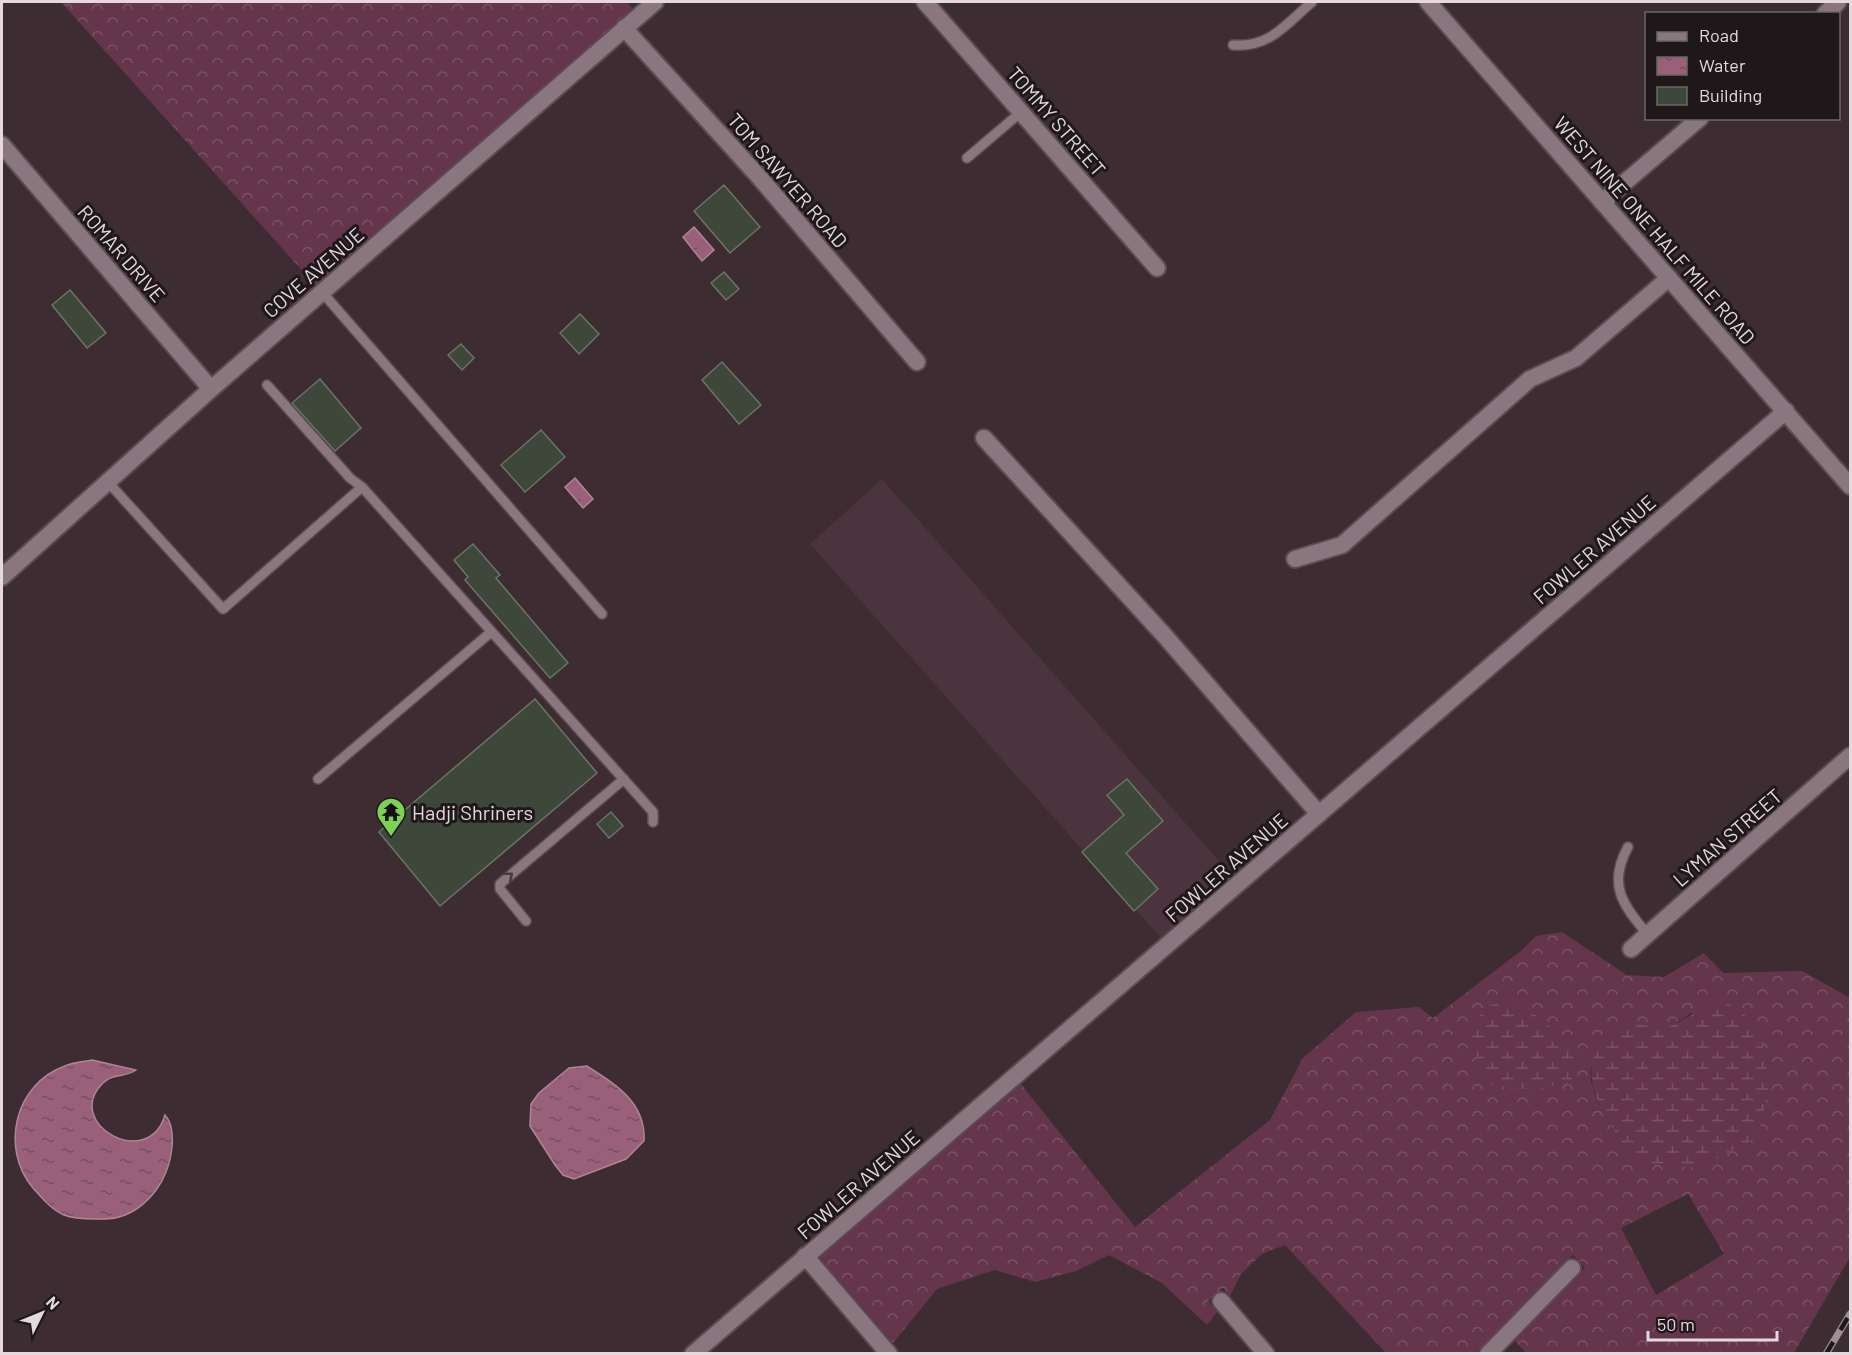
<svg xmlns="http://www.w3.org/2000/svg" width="1852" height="1355" font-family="Barlow,sans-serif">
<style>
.built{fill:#4b343d}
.forest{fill:url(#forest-crowns);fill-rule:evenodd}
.wetland{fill:url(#wetland-marsh)}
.water{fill:url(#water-ripples);stroke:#b08497;stroke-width:1.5}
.building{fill:#3d473a;stroke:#6a7566;stroke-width:1.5}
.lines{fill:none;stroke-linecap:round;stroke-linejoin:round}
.service-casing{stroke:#5a4c51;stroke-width:12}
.minor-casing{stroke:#5a4c51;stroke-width:20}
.tertiary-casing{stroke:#5a4c51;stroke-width:20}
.service{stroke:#8a767e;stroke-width:9}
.minor{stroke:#8a767e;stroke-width:16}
.tertiary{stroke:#8a767e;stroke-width:16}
.rail-casing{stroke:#9e9196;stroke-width:7}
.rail{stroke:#1f181b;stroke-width:4.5;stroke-dasharray:14;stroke-linecap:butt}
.oneway{stroke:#44393e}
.labels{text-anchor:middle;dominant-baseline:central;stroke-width:6;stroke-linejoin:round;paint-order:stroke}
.street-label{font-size:20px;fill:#e4d9dd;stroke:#1f181b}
.poi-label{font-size:20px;fill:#e4d9dd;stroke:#1f181b;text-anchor:start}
</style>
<defs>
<pattern id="forest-crowns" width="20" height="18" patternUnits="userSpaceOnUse" patternTransform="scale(1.5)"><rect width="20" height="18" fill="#65354b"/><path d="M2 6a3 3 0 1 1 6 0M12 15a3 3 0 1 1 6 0" fill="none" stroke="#7b5264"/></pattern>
<pattern id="wetland-marsh" width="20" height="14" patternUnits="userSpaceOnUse" patternTransform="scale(1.5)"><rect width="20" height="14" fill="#65354b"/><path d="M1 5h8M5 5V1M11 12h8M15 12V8" fill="none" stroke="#7b5264"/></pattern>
<pattern id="water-ripples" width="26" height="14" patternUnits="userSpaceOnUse" patternTransform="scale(1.5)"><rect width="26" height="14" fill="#9a6079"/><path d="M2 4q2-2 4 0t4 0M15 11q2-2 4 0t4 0" fill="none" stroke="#735260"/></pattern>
</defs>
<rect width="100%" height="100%" fill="#3d2d33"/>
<!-- built -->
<path class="built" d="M882,479L1233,877L1161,938L810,544Z"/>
<!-- forest -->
<path class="forest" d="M61,2H627L633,9L316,286Z
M1562,932L1627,975L1664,977L1704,953L1723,973L1802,971L1850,998V1257L1794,1353H1526L1515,1341L1585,1267L1573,1255L1512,1320L1476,1353H1386L1285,1245L1262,1254L1241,1274L1230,1296L1223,1288L1208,1301L1217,1312L1207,1325L1162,1283L1109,1255L1076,1271L1035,1282L995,1270L937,1289L893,1343L819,1257L1020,1083L1135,1227L1270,1120L1303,1058L1356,1012L1419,1007L1433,1018L1522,950L1536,936ZM1693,1012L1635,1162C1622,1142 1582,1088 1592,1066C1597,1053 1619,1034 1628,1023L1665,1030ZM1688,1194L1724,1254L1656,1295L1621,1228Z"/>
<!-- wetland -->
<path class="wetland" d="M1722,999L1743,1013L1761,1035L1769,1081L1762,1123L1751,1141L1698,1168L1635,1162C1616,1132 1574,1083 1599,1046C1606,1036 1618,1029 1628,1022L1665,1029Z
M1507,1000L1533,1013L1575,1049L1572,1080C1545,1090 1521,1091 1492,1084L1480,1063L1468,1033L1485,1007Z"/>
<!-- water -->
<path class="water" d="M694,227L714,250L702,261L683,237Z
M575,478L593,499L583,508L565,487Z
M92,1060L136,1070C125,1078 113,1073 103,1083C62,1123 148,1172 165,1115C177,1128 172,1157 166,1172C156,1197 133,1219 104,1219C92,1219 76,1220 64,1215C52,1210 41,1197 33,1188C0,1149 14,1084 65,1066C73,1062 83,1062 92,1060Z
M587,1066C617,1085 646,1103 644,1141L626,1159L574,1179L563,1175L555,1165L530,1126L531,1104L539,1093L569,1068Z"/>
<!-- building -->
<path class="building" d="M724,185L760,227L730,253L694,211Z
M724,272L739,289L726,300L711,283Z
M70,290L106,333L87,348L52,305Z
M580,314L599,334L579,354L560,333Z
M461,344L474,358L462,370L448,355Z
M722,362L761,405L739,424L702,380Z
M320,379L361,428L335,451L292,403Z
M541,430L565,457L525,492L501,465Z
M473,544L500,575L496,578L568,663L550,678L465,580L468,577L454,560Z
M535,699L597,773L440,906L379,832Z
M1127,779L1163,821L1126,853L1158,889L1134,911L1082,852L1124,815L1107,795Z
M611,812L623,826L609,838L597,824Z"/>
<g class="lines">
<!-- service casing -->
<g class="service-casing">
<path id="service" d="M1233,45C1270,48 1286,24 1312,2
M967,158L1021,112
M322,292L602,614
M107,481L223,609L362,487L350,478L267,385
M362,487L653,812V822
M318,779L490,633
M1628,847C1607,885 1623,905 1648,935
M526,921L500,889V884L624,779"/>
</g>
<!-- minor casing -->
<g class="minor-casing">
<path id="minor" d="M925,2L1157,268
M1825,14L1838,2
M624,28L760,178L917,362
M2,145L211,389
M1602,202L1700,118
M984,438L1164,635L1319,814
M1295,559L1342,545L1530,379L1576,358L1669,278
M2,577L211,389L655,2
M1631,949L1850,756
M805,1256L889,1354
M1221,1301L1266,1354
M1488,1354L1572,1268"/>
</g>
<!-- tertiary casing -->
<g class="tertiary-casing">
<path id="tertiary" d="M1428,2L1850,486
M693,1354L1786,411"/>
</g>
<!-- service -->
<use href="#service" class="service"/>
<!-- minor -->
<use href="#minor" class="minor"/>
<!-- tertiary -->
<use href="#tertiary" class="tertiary"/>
<!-- rail casing -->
<g class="rail-casing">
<path id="rail" d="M1826,1354L1850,1314"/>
</g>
<!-- rail -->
<use href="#rail" class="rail"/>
</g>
<!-- one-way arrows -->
<defs><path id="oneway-chevron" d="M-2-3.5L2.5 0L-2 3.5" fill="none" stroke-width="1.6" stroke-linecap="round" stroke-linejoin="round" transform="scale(1.5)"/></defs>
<use class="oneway" href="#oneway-chevron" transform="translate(509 876) rotate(-40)"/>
<!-- icons -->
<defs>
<g id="temple-pin" transform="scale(1.5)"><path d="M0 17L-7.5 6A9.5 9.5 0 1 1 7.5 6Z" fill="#7dd154" stroke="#1f181b"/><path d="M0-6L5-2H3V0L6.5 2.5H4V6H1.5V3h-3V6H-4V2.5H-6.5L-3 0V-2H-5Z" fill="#111"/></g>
</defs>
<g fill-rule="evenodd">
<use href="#temple-pin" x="391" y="812"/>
</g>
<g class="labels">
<!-- street labels -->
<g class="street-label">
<text transform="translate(1057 121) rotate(49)">TOMMY STREET</text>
<text transform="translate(788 180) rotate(49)">TOM SAWYER ROAD</text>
<text transform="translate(1655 230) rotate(49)">WEST NINE ONE HALF MILE ROAD</text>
<text transform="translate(122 253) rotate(49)">ROMAR DRIVE</text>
<text transform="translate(313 272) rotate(-41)">COVE AVENUE</text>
<text transform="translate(1594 549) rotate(-41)">FOWLER AVENUE</text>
<text transform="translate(1727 837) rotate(-41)">LYMAN STREET</text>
<text transform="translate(1226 867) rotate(-41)">FOWLER AVENUE</text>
<text transform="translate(858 1184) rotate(-41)">FOWLER AVENUE</text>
</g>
<!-- poi labels -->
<g class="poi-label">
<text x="412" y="812">Hadji Shriners</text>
</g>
</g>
<!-- border -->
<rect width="1852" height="1355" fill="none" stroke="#e4d9dd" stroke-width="6"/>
<!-- legend -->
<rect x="1645" y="12" width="195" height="108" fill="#1f181b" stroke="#6e6569" stroke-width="1.5"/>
<rect x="1657" y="32" width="30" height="9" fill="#8a767e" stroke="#6e6569" stroke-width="1.5"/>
<text x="1699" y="42" font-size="18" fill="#e4d9dd">Road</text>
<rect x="1657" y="57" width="30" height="18" fill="url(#water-ripples)" stroke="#6e6569" stroke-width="1.5"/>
<text x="1699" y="72" font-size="18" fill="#e4d9dd">Water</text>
<rect x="1657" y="87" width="30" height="18" fill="#3d473a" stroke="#6e6569" stroke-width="1.5"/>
<text x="1699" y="102" font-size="18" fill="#e4d9dd">Building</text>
<!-- north arrow -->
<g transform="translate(42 1313) rotate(47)" stroke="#1f181b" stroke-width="4.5" paint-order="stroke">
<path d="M0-4.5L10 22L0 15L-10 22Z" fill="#e4d9dd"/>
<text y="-9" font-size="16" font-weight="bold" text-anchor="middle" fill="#e4d9dd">N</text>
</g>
<!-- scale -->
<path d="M1648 1331v9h129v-9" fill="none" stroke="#e4d9dd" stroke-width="3"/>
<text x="1657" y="1331" font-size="18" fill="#e4d9dd" stroke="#1f181b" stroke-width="4.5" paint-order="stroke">50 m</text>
</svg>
